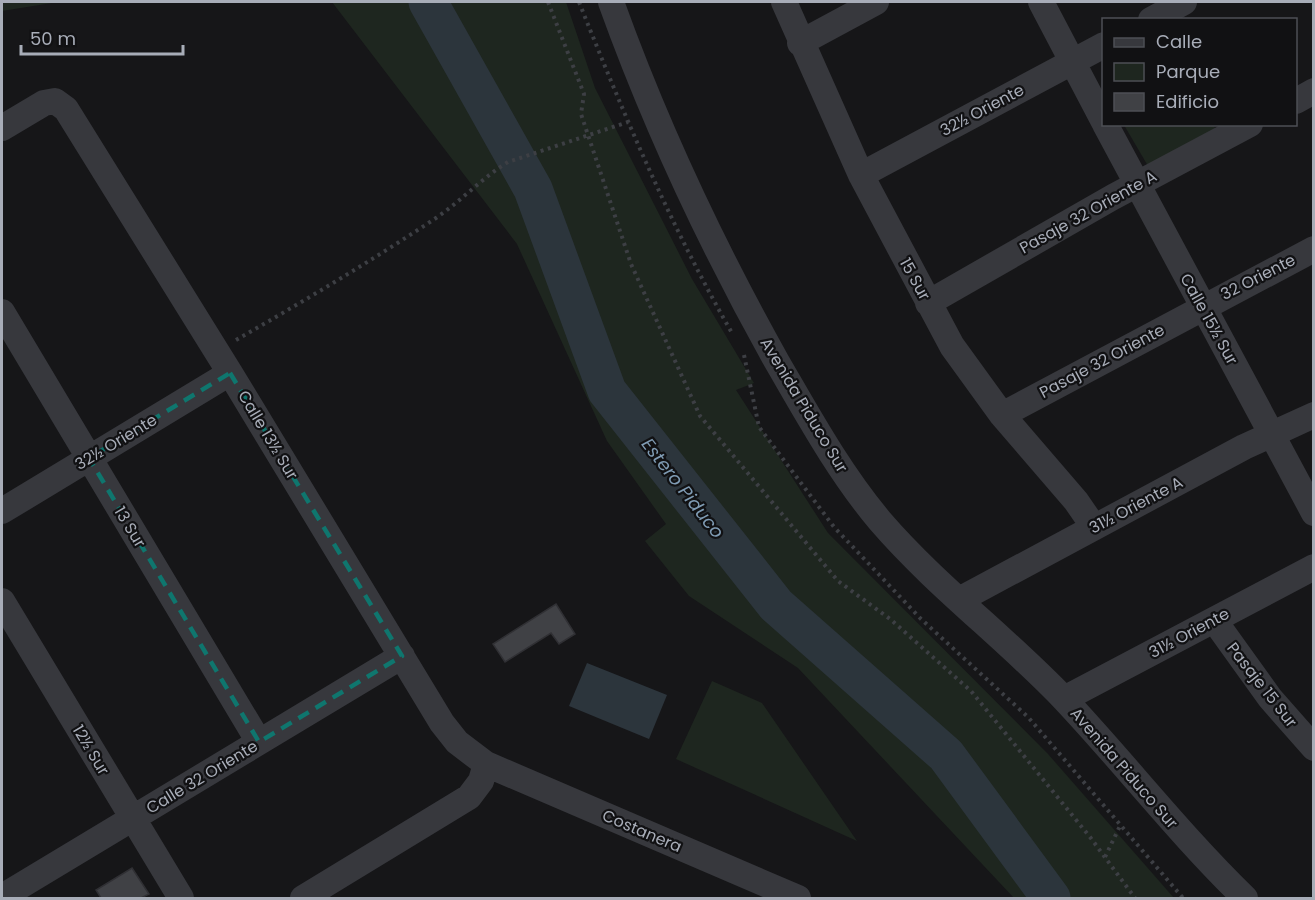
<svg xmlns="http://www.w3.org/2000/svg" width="1315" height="900" font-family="Poppins,sans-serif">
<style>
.green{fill:#1e261f}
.water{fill:#2c353c}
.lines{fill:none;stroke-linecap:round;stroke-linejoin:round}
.river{stroke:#2c353c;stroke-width:39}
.building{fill:#404145;stroke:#303034;stroke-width:1.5}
.path{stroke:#3d3f44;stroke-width:4;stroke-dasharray:3 4.5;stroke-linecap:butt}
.minor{stroke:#37383d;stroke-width:26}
.marked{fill:none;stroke:#0f766e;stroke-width:4.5;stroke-dasharray:12 8;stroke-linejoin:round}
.labels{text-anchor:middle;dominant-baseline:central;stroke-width:4.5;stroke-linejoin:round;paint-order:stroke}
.street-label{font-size:16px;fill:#a8adb8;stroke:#111113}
.water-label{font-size:18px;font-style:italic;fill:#7f9bb3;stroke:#111113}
</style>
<rect width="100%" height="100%" fill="#161618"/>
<!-- green -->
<path class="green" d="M2,2H58L2,11Z
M332,2H566L595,88L692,279L754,383L736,390L828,533L1048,754L1174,898H1014L798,668L689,596L645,541L666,524L607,441L517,244Z
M1124,125H1213L1216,129L1148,166Z
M712,681L762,703L857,841L676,759Z"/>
<!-- water -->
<path class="water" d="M587,663L667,695L649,739L569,706Z"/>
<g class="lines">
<!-- river -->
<path class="river" d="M428,2L533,189L607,391L776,605L946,755L1051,898"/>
</g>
<!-- building -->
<path class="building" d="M556,604L575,634L559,644L551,633L505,662L493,644Z
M132,868L149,894L141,898H101L96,890Z"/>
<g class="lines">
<!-- path -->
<path class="path" d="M548,2L584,94L581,114L631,264L700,416L838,581L890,619L971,691L1090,837L1135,898
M579,2C624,115 671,227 732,333
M236,340C304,301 371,261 436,218C461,201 482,178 508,162L628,122
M744,355L759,427L834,527L921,619L1028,717L1183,898
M1105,857L1120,826"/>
<!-- minor -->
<path class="minor" d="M611,2C656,127 712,246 777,362C809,417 839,472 880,521C936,586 1006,638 1065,700C1126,765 1181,836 1245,898
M784,2L861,175L952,346L1002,415L1076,501L1094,527
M1041,2L1104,122
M1151,20L1184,2
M800,43L876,2
M1296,101L1314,91
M1105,124L1314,513
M2,128L44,103L55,101L66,109L230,373L442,723L457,742L486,764L798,898
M861,175L1104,45
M928,303L1113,197L1250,124
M2,312L259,742
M1002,415L1314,249
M2,511L230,373
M959,600L1244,447L1314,415
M2,601L181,898
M1214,620L1270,698L1314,748
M1064,699L1314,567
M2,897L402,656
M303,898L469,797L481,781L486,764"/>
</g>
<!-- marked area -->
<path class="marked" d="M230,373L402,656L259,742L89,458Z"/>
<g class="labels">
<!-- street labels -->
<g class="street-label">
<text transform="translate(982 110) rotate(-28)">32½ Oriente</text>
<text transform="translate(1088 212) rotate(-29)">Pasaje 32 Oriente A</text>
<text transform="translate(1258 277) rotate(-27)">32 Oriente</text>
<text transform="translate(915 279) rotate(61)">15 Sur</text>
<text transform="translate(1209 319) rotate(61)">Calle 15½ Sur</text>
<text transform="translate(1102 361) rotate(-28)">Pasaje 32 Oriente</text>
<text transform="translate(804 405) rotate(59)">Avenida Piduco Sur</text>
<text transform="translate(268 435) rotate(59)">Calle 13½ Sur</text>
<text transform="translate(116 442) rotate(-31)">32½ Oriente</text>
<text transform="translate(1136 505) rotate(-28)">31½ Oriente A</text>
<text transform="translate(130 527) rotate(59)">13 Sur</text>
<text transform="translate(1189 633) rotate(-28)">31½ Oriente</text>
<text transform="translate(1262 685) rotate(52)">Pasaje 15 Sur</text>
<text transform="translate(91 750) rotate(59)">12½ Sur</text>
<text transform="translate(1124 768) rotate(49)">Avenida Piduco Sur</text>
<text transform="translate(202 777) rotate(-31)">Calle 32 Oriente</text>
<text transform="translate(642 831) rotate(23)">Costanera</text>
</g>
<!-- water labels -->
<g class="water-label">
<text transform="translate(683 488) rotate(52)">Estero Piduco</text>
</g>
</g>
<!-- border -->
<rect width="1315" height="900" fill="none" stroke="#a8adb8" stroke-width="6"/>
<!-- legend -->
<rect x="1102" y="18" width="195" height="108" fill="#111113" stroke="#4d4f55" stroke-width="1.5"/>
<rect x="1114" y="38" width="30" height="9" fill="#37383d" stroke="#4d4f55" stroke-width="1.5"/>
<text x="1156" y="48" font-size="18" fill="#a8adb8">Calle</text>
<rect x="1114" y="63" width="30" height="18" fill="#1e261f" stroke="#4d4f55" stroke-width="1.5"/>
<text x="1156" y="78" font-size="18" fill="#a8adb8">Parque</text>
<rect x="1114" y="93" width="30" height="18" fill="#404145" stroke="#4d4f55" stroke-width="1.5"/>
<text x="1156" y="108" font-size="18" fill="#a8adb8">Edificio</text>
<!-- scale -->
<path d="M21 45v9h162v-9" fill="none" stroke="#a8adb8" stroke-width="3"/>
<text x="30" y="45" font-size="18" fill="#a8adb8" stroke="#111113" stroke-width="4.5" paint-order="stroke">50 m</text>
</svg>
